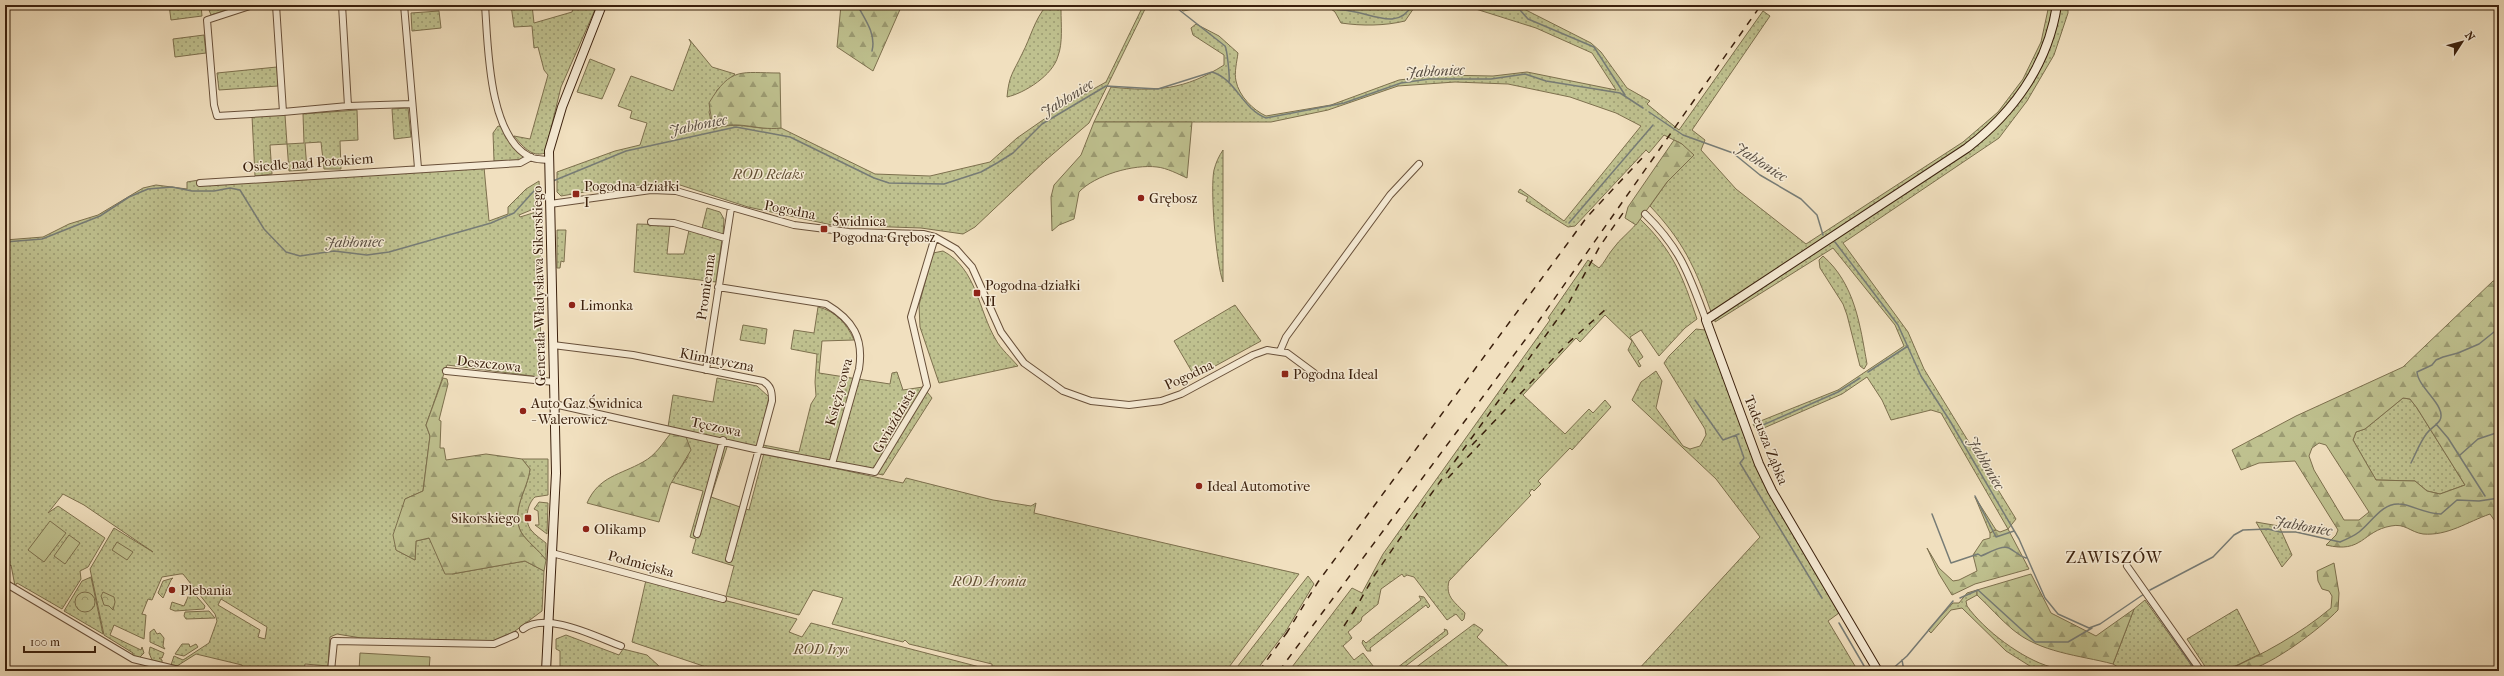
<svg xmlns="http://www.w3.org/2000/svg" width="2504" height="676" font-family="'IM FELL French Canon',serif">
<style>
.grass{fill:url(#grass-dots);stroke:#7d704e;fill-rule:evenodd}
.forest{fill:url(#forest-firs);stroke:#7d704e;fill-rule:evenodd}
.park{fill:url(#park-crowns);stroke:#7d704e}
.pitch{fill:#bfc18f;stroke:#7d704e}
.lines{fill:none;stroke-linecap:round;stroke-linejoin:round}
.stream{stroke:#777c76;stroke-width:1.5}
.street-casing{stroke:#68503a;stroke-width:8}
.secondary-casing{stroke:#3b200d;stroke-width:10}
.street{stroke:#f6ebd5;stroke-width:6}
.secondary{stroke:#f6ebd5;stroke-width:8}
.rail{stroke:#3b200d;stroke-width:1.5;stroke-dasharray:7 7;stroke-linecap:butt}
.poi-dot{fill:#8f2418;stroke:#f6ebd5;stroke-width:1.5}
.labels{text-anchor:middle;dominant-baseline:central;stroke-width:3;stroke-linejoin:round;paint-order:stroke}
.street-label{font-size:14px;fill:#3b200d;stroke:#f6ebd5}
.park-label{font-size:14px;font-style:italic;fill:#635034;stroke:#f6ebd5}
.poi-label{font-size:14px;fill:#3b200d;stroke:#f6ebd5;text-anchor:start}
.water-label{font-size:15px;font-style:italic;fill:#594e42;stroke:#f6ebd5}
.quarter-label{font-size:16px;letter-spacing:1px;fill:#3b200d;stroke:#f6ebd5}
</style>
<defs>
<pattern id="grass-dots" width="8" height="8" patternUnits="userSpaceOnUse"><rect width="8" height="8" fill="#bfc18f"/><path d="M2 2h.1M6 6h.1" fill="none" stroke="#9c9c73" stroke-width="1.8" stroke-linecap="round"/></pattern>
<pattern id="forest-firs" width="22" height="20" patternUnits="userSpaceOnUse"><rect width="22" height="20" fill="#bfc18f"/><path d="M5 1l3.5 6h-7zM16 11l3.5 6h-7z" fill="#9c9c73"/></pattern>
<pattern id="park-crowns" width="20" height="18" patternUnits="userSpaceOnUse"><rect width="20" height="18" fill="#bfc18f"/><path d="M2 6a3 3 0 1 1 6 0M12 15a3 3 0 1 1 6 0" fill="none" stroke="#9c9c73"/></pattern>
</defs>
<rect width="100%" height="100%" fill="#f1e0bf"/>
<filter id="stains"><feTurbulence type="fractalNoise" baseFrequency=".005" numOctaves="4"/><feColorMatrix values="0 0 0 0 .2 0 0 0 0 .09 0 0 0 0 .02 0 0 0 .5 -.17"/></filter>
<radialGradient id="worn" r=".72"><stop offset=".6" stop-color="#630" stop-opacity="0"/><stop offset="1" stop-color="#630" stop-opacity=".3"/></radialGradient>
<!-- grass -->
<path class="grass" d="M169,5H201L202,16L171,20Z
M207,5H232L233,8L211,15Z
M511,5H532L534,23L572,12L575,5H597L561,87L545,153C531,158 522,145 514,136L530,139L548,75L544,70L538,47L534,48L532,26L514,27Z
M1047,5H1059L1061,10C1061,24 1063,43 1058,56C1053,75 1025,93 1007,97C1009,75 1013,73 1022,54C1031,37 1034,20 1047,5Z
M1115,5H1147L1089,123L1046,160L975,227L963,234L921,228L832,225L748,207L677,184L621,186L561,196L557,192V172L615,151L640,145L647,123L630,118L632,111L618,106L631,76L673,91L691,43L689,39L712,67L735,74L717,90L709,112L713,129C739,120 755,131 781,128L875,174L930,176L990,162L1017,138L1063,106L1106,82L1143,6Z
M1176,5H1215L1183,11Z
M1326,5L1376,8L1416,5L1405,21C1384,26 1362,26 1341,23L1335,12Z
M1463,5H1516L1591,43L1601,52L1627,88L1650,101L1647,104L1679,130L1763,11L1770,16L1692,130L1705,140L1701,150L1736,189L1806,244L1963,142L1998,112L2023,79L2041,42L2049,5H2068V13L2054,55L2027,101L1999,138L1843,243L1908,332L1924,369L2016,519L2008,529L1941,413L1931,410L1891,420L1882,400L1867,377L1842,394L1757,431L1753,424L1838,390L1904,346L1895,325L1833,248L1715,322V319L1731,300L1711,312C1695,267 1683,241 1650,206L1667,182L1693,155L1682,144L1664,135L1649,153L1646,150L1575,226L1568,227L1526,201L1528,197L1518,192L1520,189L1564,221L1641,126L1616,113L1570,97L1508,84L1455,82L1398,86L1328,110L1271,122H1094L1111,87C1155,92 1185,90 1224,65V55L1193,35L1191,28L1196,24L1219,36L1238,53C1237,61 1234,73 1236,81C1239,96 1253,110 1266,116L1331,105L1399,80L1440,75L1493,76L1527,72L1616,90L1592,53L1536,28Z
M439,11L441,28L412,31L411,13Z
M204,35L206,53L175,57L173,39Z
M590,59L615,69L602,99L577,92Z
M277,67L278,86L219,90L217,73Z
M408,108L411,137L394,139L392,109Z
M357,110L358,140L340,141L341,169H324L321,142L305,143L307,170L289,171L287,144L270,145L272,174L255,176L252,116L285,115L287,144L304,143L303,114Z
M498,126L502,127L524,158L517,161H494L493,133Z
M1223,150V282C1216,263 1210,189 1214,170C1216,162 1219,156 1223,150Z
M484,167L489,221L508,214V207L526,189L539,181L540,201L535,204L536,208L519,215L520,217L536,212L538,215L541,266L540,377L447,365L426,425L430,436L423,491L405,499L396,550L415,560L416,541L430,538L441,561L452,574L525,561L544,571L542,611L507,637L495,642L361,638L337,634L330,637L328,666L305,664L304,671H243L242,665L196,654L177,666L171,665L174,656L183,660L209,643L217,621L215,614L183,574H180L162,577L152,600L148,599L142,614L146,615L144,639L114,625L110,635L141,650L142,647L144,653L139,658L132,656L133,653L104,635L90,569L114,528L153,552L84,505L63,494L48,513L58,506L105,538L88,567L80,571L81,579L62,609L17,583L15,586L11,565L5,568V240L43,237L69,224L98,215L143,188L156,185L187,189V182L199,180ZM221,599L267,627L265,639L258,637L260,630L218,605Z
M707,208L720,212L724,219L723,235L702,228Z
M1640,219C1674,252 1682,275 1697,319L1685,328L1659,356L1641,330L1630,337L1643,357L1638,361L1641,366L1639,367L1628,350L1632,341L1605,315L1580,342L1576,338L1523,395L1565,434L1589,409L1593,413L1605,400L1611,407L1572,450L1570,448L1538,481L1541,484L1534,491L1532,489L1529,493L1531,495L1449,581C1445,597 1455,602 1465,613L1464,619L1462,621L1456,614L1447,620L1414,577L1407,575L1404,577L1402,574L1381,589L1378,604L1362,617L1361,621L1348,632L1352,638L1343,646L1354,660L1363,653L1377,671H1289L1352,588L1362,593L1383,554L1550,320L1548,318L1588,260L1599,268C1605,262 1607,256 1612,250C1620,238 1632,231 1640,219Z
M637,224L670,225L667,254H684L689,230L722,239L716,282L634,272Z
M557,230H566L564,262L561,261L560,268H557Z
M943,251C977,269 978,310 996,340C1001,349 1011,358 1018,366L939,383L920,327L919,305L933,253Z
M1823,256C1855,284 1860,325 1867,364L1864,369L1860,366L1847,315L1843,304L1820,268L1819,260Z
M1235,305L1261,341L1195,377L1174,341Z
M818,307C836,311 847,324 854,340L822,341L819,373L890,384L892,373L897,372L903,390L923,387L932,398L883,475L668,427L673,395L713,402L717,378L757,386L769,397L758,444L799,452L811,404L816,396L815,382L817,354L791,349L794,330L814,333Z
M743,325L767,329L765,344L740,340Z
M1696,329L1705,330L1708,334L1767,489L1839,613L1828,621L1858,671H1637L1760,537L1716,479L1632,400L1641,382L1656,371L1662,381L1656,408L1683,446L1690,449L1700,446L1706,435L1705,429L1664,363L1669,356Z
M2403,398L2410,399L2417,408L2465,485L2440,494L2427,491L2415,481L2376,480L2353,440L2356,432L2365,429Z
M686,437L728,444L711,497L749,510L764,453L903,483L906,478L993,500L1031,506L1036,503L1034,513L1299,574L1226,671H1011L992,666V664L909,644L905,640L903,642L832,624L843,598L813,590L799,615L726,596L734,566L692,553L696,539L690,537L703,491L671,482L688,457Z
M522,459H548V495L535,497C527,504 524,521 531,530C535,535 541,539 546,543V560C539,550 527,542 521,532C510,511 528,489 530,469Z
M1975,497L1996,530L1990,533Z
M539,502L548,503L547,534L535,525H539L538,511L534,509Z
M2256,522L2279,526L2292,555L2282,567Z
M1308,576L1314,584L1286,631L1256,671H1234Z
M91,577L103,634L64,611L82,581Z
M173,578L171,580L163,598L158,593L163,581Z
M646,580L797,619L789,632L802,637L811,623L995,671H718L632,642Z
M191,590L205,606L204,609L175,611L170,609L172,602L184,606Z
M1977,590V595L1966,601L1967,606C1984,630 2022,659 2051,667C2062,670 2074,670 2085,671L2033,668L2006,651L1962,608L1951,610L1931,633L1928,630L1953,603H1959L1967,593Z
M1419,596L1424,597L1430,606L1428,608L1426,605L1370,648L1371,651H1367L1362,643L1363,640L1366,643L1421,600Z
M2145,600L2189,662L2194,671H2124L2113,664L2134,609Z
M2237,609L2260,654L2225,671H2208L2187,639Z
M209,611L215,618L186,619L184,616L185,612Z
M1474,624L1483,630L1477,637L1513,671H1411Z
M154,629L157,634L160,633L164,638L163,646L165,649L150,642V632Z
M1444,629L1447,630L1448,634L1399,671H1393L1445,631Z
M566,635L619,655L623,649L647,655L660,667L675,671H560V651L556,649V639Z
M182,644H189L190,647L196,644L198,647L184,656L175,654Z
M150,647L164,653L162,658H159L162,660V663L152,660L149,653Z"/>
<!-- forest -->
<path class="forest" d="M841,5H902L873,71L837,47Z
M780,73L781,128C755,131 739,119 713,129L709,103C731,66 741,73 780,73Z
M1094,122H1192L1187,178C1178,174 1167,168 1157,167C1134,164 1095,175 1079,192L1074,219L1059,225L1052,231L1051,197L1054,185L1081,155Z
M1674,140L1682,144L1694,155L1667,182L1636,225L1625,218L1628,207Z
M2493,281H2499V527L2490,514C2467,522 2448,536 2423,534C2410,532 2405,523 2391,526C2362,531 2363,554 2326,545L2336,535L2338,530L2295,461L2259,463L2241,470L2232,450L2296,416L2403,367ZM2403,398L2410,399L2417,408L2465,485L2440,494L2427,491L2415,481L2376,480L2353,440L2356,432L2365,429ZM2319,443L2326,445L2369,512L2359,520H2344L2314,470L2309,456L2312,448Z
M443,378L447,379L448,384L439,420L441,421L440,448H444L446,460L486,454L522,459L530,469C528,489 510,511 521,532C527,542 539,550 546,560L544,571L525,561L452,574H445L429,538L416,541L415,560L396,550L393,535L405,499L423,491L430,436L426,425Z
M671,433L686,437L691,450L670,485L659,522L587,503C599,476 620,475 643,462C656,455 662,444 671,433Z
M2008,529L2029,569L1975,584L1952,595L1939,574L1927,548L1939,568L1953,581L1959,580L1977,571L1973,555L1983,540L1990,538V533L1996,530L2000,532Z
M2334,563L2339,593L2338,610C2320,629 2272,665 2246,671C2240,672 2231,671 2225,671C2262,655 2300,634 2331,608L2332,596L2329,591L2322,589L2318,581L2317,571Z
M2031,574L2051,613L2096,636L2134,609L2113,664C2079,655 2040,653 2012,629C2000,619 1989,606 1977,595V590Z"/>
<!-- park -->
<path class="park" d="M103,592L114,597L115,602L113,610L109,606L104,605L101,596Z
M75 602a10 10 0 1 1 20 0a10 10 0 1 1-20 0Z"/>
<!-- pitch -->
<path class="pitch" d="M50,521L66,533L44,562L28,550Z
M69,535L80,543L65,564L54,556Z
M117,542L133,552L127,560L112,550Z
M360,653L430,657L429,671H359Z"/>
<g class="lines">
<!-- stream -->
<path class="stream" d="M863,5L860,10C867,22 876,36 872,51
M1173,5L1225,46C1227,49 1230,77 1229,82
M1333,5L1340,10C1365,9 1397,34 1412,5
M1474,5L1497,10H1520L1528,19L1594,47L1625,95
M1649,112L1683,135L1733,153L1760,175L1801,199L1817,215L1823,235
M553,181L626,151L736,127L790,137L874,178L889,183L944,184L981,172L997,163L1013,153L1042,124L1106,86L1158,89L1212,72C1236,79 1242,109 1266,118L1344,103L1401,83L1429,79H1491L1525,74L1546,81L1620,93L1643,108
M1569,223L1653,125
M5,242L42,239L100,216L129,197L148,189L172,187L192,191H214L230,188L240,190L264,229L286,252L300,256L334,251L367,255L389,252L491,223L514,213L533,192L540,187
M1835,242L1898,325L1921,376L1950,421L2019,539L2045,598L2058,614L2089,628L2100,624L2144,594
M1868,372L1908,346
M1695,400L1723,440L1739,434
M2436,424L2448,438L2485,496
M1756,428L1838,392L1860,378
M1736,435L1744,458L1740,463L1822,598
M2460,455L2478,439L2499,432
M2411,463C2416,453 2420,442 2427,433C2431,428 2437,425 2440,420C2447,406 2418,388 2417,372L2432,365L2436,360L2443,357L2458,353L2479,344L2499,328
M1975,496L1996,537L2014,531
M1932,514L1951,563L1978,554L1981,556C1989,553 2001,545 2009,548C2015,551 2019,556 2026,558
M2150,590L2213,557L2234,535L2243,530L2268,529L2280,532H2296L2340,542C2347,539 2354,536 2359,532C2371,523 2382,503 2399,504C2411,504 2424,514 2441,514L2457,500L2479,501L2499,498
M1960,598L1978,590L2035,642H2068L2092,628
M2148,601L2196,671
M1839,623L1867,671
M1902,660L1904,671
M1890,671L1907,656L1953,601"/>
<!-- street casing -->
<g class="street-casing">
<path id="street" d="M253,5L207,20L214,105L217,116L283,112
M276,5L283,112L348,106L412,104
M342,5L348,106
M404,5L418,168
M485,5C488,45 488,136 530,157C536,160 543,159 548,160
M200,183L520,163L531,157
M550,204L651,190L676,191L794,225L849,232L923,234L935,237L956,249L972,267L1001,332L1024,363L1063,391L1091,401L1129,405L1161,401L1181,394L1253,355L1267,350L1287,353L1314,373
M1645,214C1681,249 1689,275 1706,320
M651,222L674,223L725,238
M718,287L826,304C853,320 864,338 859,369L832,464
M553,345L633,355L763,381C771,386 772,391 772,401L729,559
M1280,351L1286,337L1390,195L1419,164
M706,370L731,208
M446,371L554,382
M554,404L759,450L875,472L927,386L911,317L935,237
M697,534L723,440
M552,553L723,599
M2127,566L2201,671
M5,583L133,659L183,671
M523,629C547,611 596,637 621,646
M331,671L334,641L494,644L515,635"/>
</g>
<!-- secondary casing -->
<g class="secondary-casing">
<path id="secondary" d="M546,671L556,473L549,151L562,107L602,5
M1878,671L1772,491L1759,464L1706,320L1967,148C2014,112 2048,64 2057,5"/>
</g>
<!-- street -->
<use href="#street" class="street"/>
<!-- secondary -->
<use href="#secondary" class="secondary"/>
<!-- rail -->
<path class="rail" d="M1472,445L1568,343L1606,309
M1448,478L1480,444
M1353,613L1374,576L1421,508L1567,306L1600,246L1623,213
M1344,626L1355,609
M1286,634L1318,582L1587,217L1644,156
M1259,671L1288,631
M1279,671L1531,332L1761,5"/>
</g>
<!-- markers -->
<g class="poi-dot">
<rect x="572" y="190" width="8" height="8" rx="2"/>
<circle cx="1141" cy="198" r="4"/>
<rect x="820" y="225" width="8" height="8" rx="2"/>
<rect x="973" y="289" width="8" height="8" rx="2"/>
<circle cx="572" cy="305" r="4"/>
<rect x="1281" y="370" width="8" height="8" rx="2"/>
<circle cx="523" cy="411" r="4"/>
<circle cx="1199" cy="486" r="4"/>
<rect x="524" y="514" width="8" height="8" rx="2"/>
<circle cx="586" cy="529" r="4"/>
<circle cx="172" cy="590" r="4"/>
</g>
<g class="labels">
<!-- street labels -->
<g class="street-label">
<text transform="translate(308 163) rotate(-4)">Osiedle nad Potokiem</text>
<text transform="translate(790 210) rotate(11)">Pogodna</text>
<text transform="translate(539 286) rotate(-91)">Generała Władysława Sikorskiego</text>
<text transform="translate(706 287) rotate(-82)">Promienna</text>
<text transform="translate(717 360) rotate(11)">Klimatyczna</text>
<text transform="translate(489 364) rotate(6)">Deszczowa</text>
<text transform="translate(1189 375) rotate(-25)">Pogodna</text>
<text transform="translate(839 392) rotate(-75)">Księżycowa</text>
<text transform="translate(894 421) rotate(-60)">Gwiaździsta</text>
<text transform="translate(716 427) rotate(12)">Tęczowa</text>
<text transform="translate(1766 440) rotate(68)">Tadeusza Ząbka</text>
<text transform="translate(641 564) rotate(15)">Podmiejska</text>
</g>
<!-- park labels -->
<g class="park-label">
<text x="768" y="174">ROD Relaks</text>
<text x="989" y="581">ROD Aronia</text>
<text x="821" y="649">ROD Irys</text>
</g>
<!-- poi labels -->
<g class="poi-label">
<text x="584" y="186">Pogodna-działki<tspan x="584" dy="16">I</tspan></text>
<text x="1149" y="198">Grębosz</text>
<text x="832" y="221">Świdnica<tspan x="832" dy="16">Pogodna Grębosz</tspan></text>
<text x="985" y="285">Pogodna-działki<tspan x="985" dy="16">II</tspan></text>
<text x="580" y="305">Limonka</text>
<text x="1293" y="374">Pogodna Ideal</text>
<text x="531" y="403">Auto Gaz Świdnica<tspan x="531" dy="16">- Walerowicz</tspan></text>
<text x="1207" y="486">Ideal Automotive</text>
<text x="520" y="518" text-anchor="end">Sikorskiego</text>
<text x="594" y="529">Olikamp</text>
<text x="180" y="590">Plebania</text>
</g>
<!-- water labels -->
<g class="water-label">
<text transform="translate(1435 71) rotate(-3)">Jabłoniec</text>
<text transform="translate(1067 98) rotate(-32)">Jabłoniec</text>
<text transform="translate(698 125) rotate(-12)">Jabłoniec</text>
<text transform="translate(1761 162) rotate(33)">Jabłoniec</text>
<text transform="translate(354 242) rotate(-1)">Jabłoniec</text>
<text transform="translate(1986 463) rotate(60)">Jabłoniec</text>
<text transform="translate(2303 526) rotate(10)">Jabłoniec</text>
</g>
<!-- quarter labels -->
<g class="quarter-label">
<text x="2114" y="557">ZAWISZÓW</text>
</g>
</g>
<!-- margin -->
<rect width="2504" height="676" fill="none" stroke="#f1e0bf" stroke-width="20"/>
<rect x="6" y="6" width="2492" height="664" fill="none" stroke="#3b200d" stroke-width="2"/>
<rect x="10" y="10" width="2484" height="656" fill="none" stroke="#3b200d"/>
<!-- north arrow -->
<g transform="translate(2462 42) rotate(54)" stroke="#f6ebd5" stroke-width="3" paint-order="stroke">
<path d="M0-3L7 15L0 10L-7 15Z" fill="#3b200d"/>
<text y="-6" font-size="11" font-weight="bold" text-anchor="middle" fill="#3b200d">N</text>
</g>
<!-- scale -->
<path d="M24 646v6h71v-6" fill="none" stroke="#3b200d" stroke-width="2"/>
<text x="30" y="646" font-size="12" fill="#3b200d" stroke="#f6ebd5" stroke-width="3" paint-order="stroke">100 m</text>
<rect width="100%" height="100%" filter="url(#stains)"/>
<rect width="100%" height="100%" fill="url(#worn)"/>
</svg>
